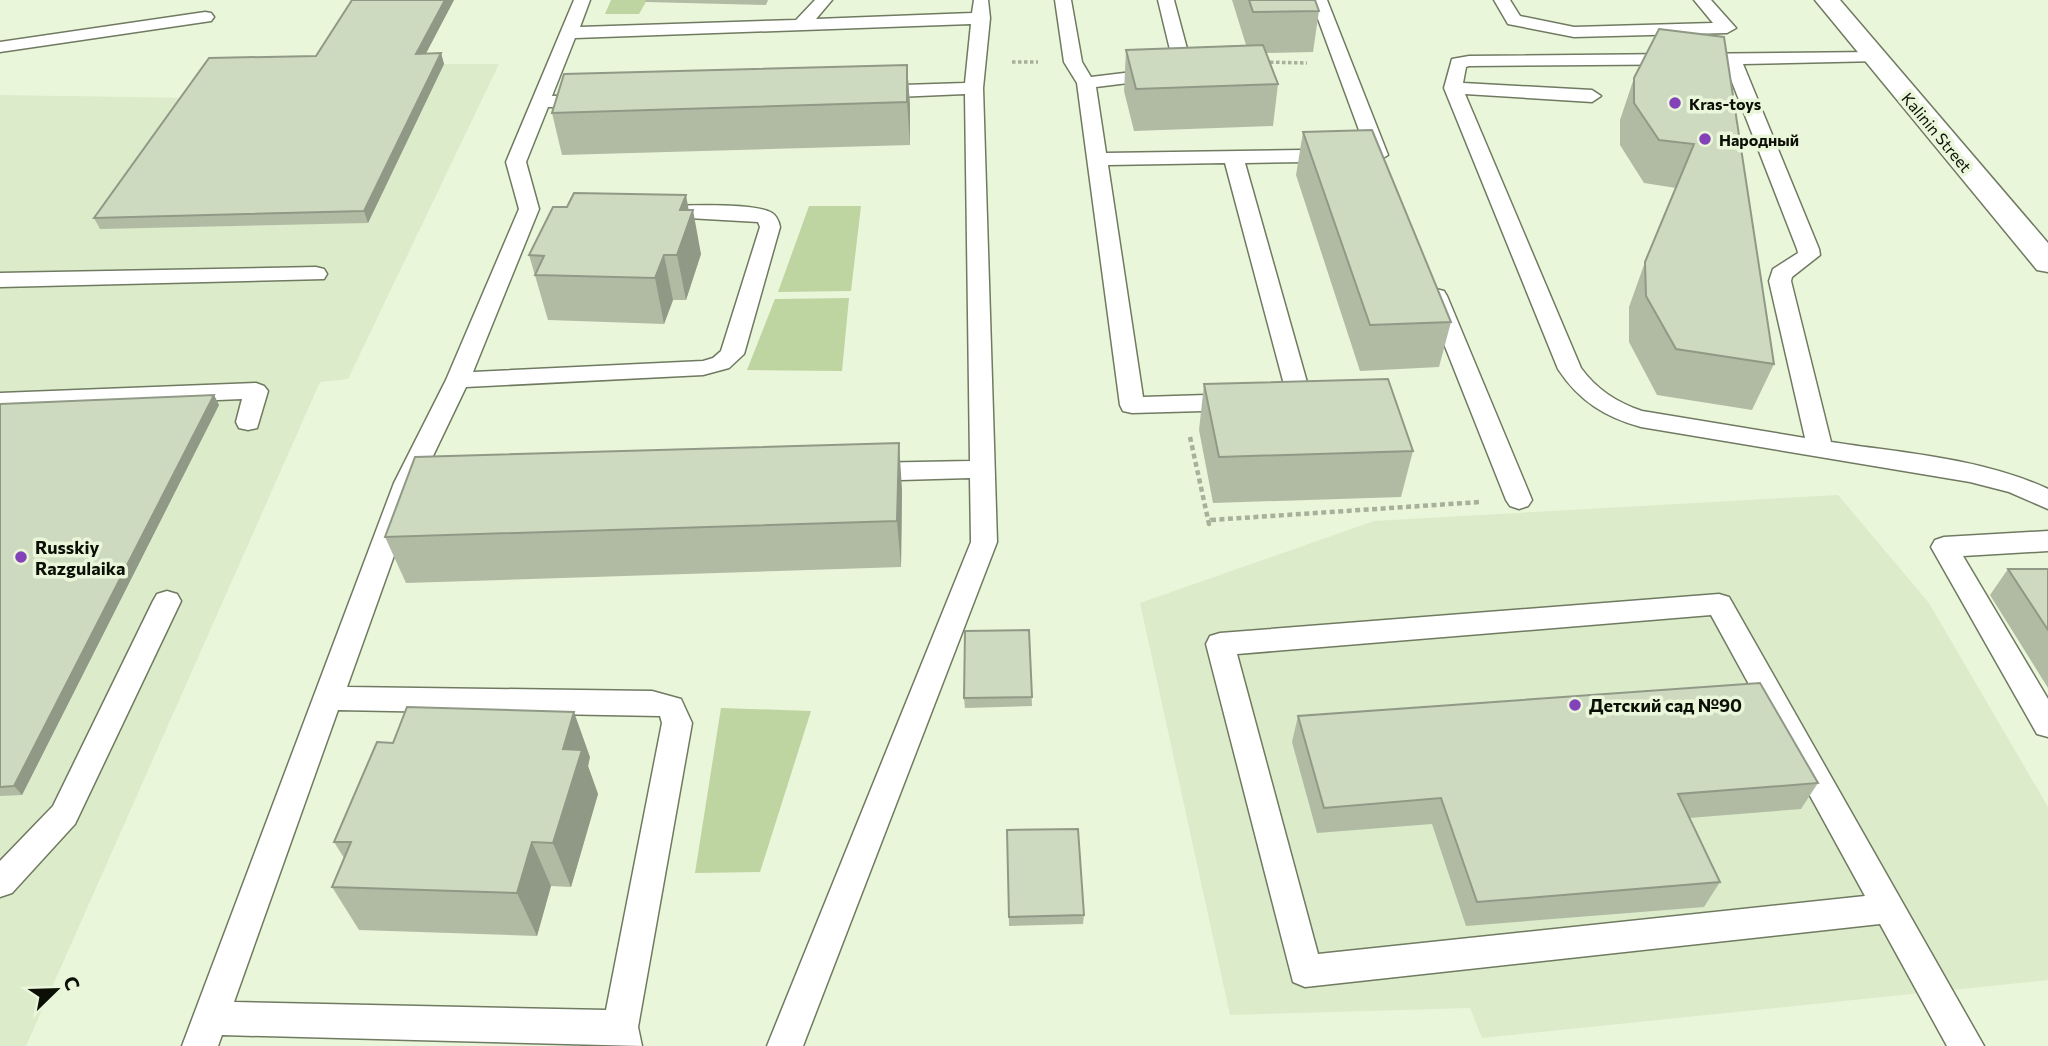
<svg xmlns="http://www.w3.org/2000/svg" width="2048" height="1046" font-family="Commissioner,sans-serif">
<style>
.built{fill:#dcebc9}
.green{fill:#bed4a1}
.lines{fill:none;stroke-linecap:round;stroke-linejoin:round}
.lane-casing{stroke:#6f7a61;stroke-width:3}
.secondary-casing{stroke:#6f7a61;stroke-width:3}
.path-far1{stroke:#a6b09a;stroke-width:3.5;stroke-dasharray:3.5 2.5;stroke-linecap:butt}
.path{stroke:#a6b09a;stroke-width:4.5;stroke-dasharray:5 3.5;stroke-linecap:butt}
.lane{fill:#fff;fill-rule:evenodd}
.secondary{fill:#fff;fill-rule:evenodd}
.wall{fill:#b1bba4}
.shaded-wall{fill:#909986}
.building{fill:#cedabf;stroke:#909986;stroke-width:2}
.poi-dot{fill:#8342b7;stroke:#eaf6da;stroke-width:2.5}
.labels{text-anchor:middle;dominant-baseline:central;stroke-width:7;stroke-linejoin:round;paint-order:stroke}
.far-poi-label{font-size:16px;font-weight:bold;fill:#0b0f06;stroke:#eaf6da;text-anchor:start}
.far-street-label{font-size:16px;fill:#0b0f06;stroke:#eaf6da}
.poi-label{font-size:18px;font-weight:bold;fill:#0b0f06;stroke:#eaf6da;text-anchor:start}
</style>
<rect width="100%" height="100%" fill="#eaf6da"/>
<!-- built -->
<path class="built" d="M444,64H499L348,379L320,382L26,1046H0V95L193,98Z
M1838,495L1929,603L2048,807V980L1482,1038L1470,1008L1230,1015L1140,603L1374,521Z"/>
<!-- green -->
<path class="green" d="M611,0H647L639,14H605Z
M809,206H861L851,291L778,292Z
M849,298L842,371L747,370L775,299Z
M721,708L811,711L760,872L695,873Z"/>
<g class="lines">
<!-- lane casing -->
<g class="lane-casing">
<path id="lane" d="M574,0H590L580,27L796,20L815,0H832L816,19L972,13L974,0H988L990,18L983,88L997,542L803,1046H767L971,542L970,478L866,481L857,478L853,472L857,466L866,463L970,461L965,94L873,98L864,92L873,86L965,83L971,24L575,38L552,96L590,95L599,101L590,107H548L526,162L539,209L473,372L703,361L713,358L721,351L760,227L758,222L653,216L650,212L653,208L660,206C685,206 753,202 772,213C777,216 779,222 780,227L744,354L729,368L703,375L466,387L420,483L347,687L652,691L681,699L692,723L638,1027L642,1046L222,1035L218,1046H182L394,483L446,380L519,209L506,162ZM338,710L660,716L662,723L606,1010L234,1002Z
M1055,0H1071L1082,62L1091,77L1157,69L1172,58L1158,0H1174L1190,60L1168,78L1096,87L1106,153L1366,149L1311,0H1327L1388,155L1378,161L1245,163L1312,400L1308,406L1300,408L1275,406L1271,400L1275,394L1286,392L1225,163L1108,165L1143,397L1238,394L1247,396L1250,402L1247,408L1238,410L1132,413L1123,411L1120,405L1077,83L1064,62Z
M1494,0H1510L1520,16L1574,27L1713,23L1694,0H1711L1736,28L1727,33L1574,37L1508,24Z
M205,12L211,13L214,17L211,21L0,52V42Z
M1874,52L1883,57L1880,61L1743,64L1819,249L1820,255L1792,277L1791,281L1831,442C1902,453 1982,458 2048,489V509L2009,492L1970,482L1641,427C1605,417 1579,401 1558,369L1444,88L1452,59L1469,56ZM1725,64L1797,249L1798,253L1773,269L1769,281L1805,438L1642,411C1618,403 1596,389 1581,368L1465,94L1592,102L1601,96L1592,90L1463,83L1466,67L1469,66Z
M316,267L324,269L327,274L324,279L0,287V273Z
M1436,289L1444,291L1447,296L1532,500L1528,506L1519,509L1510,506L1506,500L1425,296L1428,291Z
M256,383L264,386L268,391L257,428L248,430L239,428L236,422L242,399L0,409V393Z
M2048,531V551L1963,556L2048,699V737L2037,734L1931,547L1935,540L1944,537Z
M167,591L177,594L181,601L75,824L12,893L0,897V861L53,806L153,601L157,594Z
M1719,594L1729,597L1984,1046H1947L1880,924L1305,987L1293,982L1206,644L1210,636L1220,633ZM1711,615L1865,896L1318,954L1237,654Z"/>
</g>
<!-- secondary casing -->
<g class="secondary-casing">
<path id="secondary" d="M1815,0H1840L2048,243V272L2037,270Z"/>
</g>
<!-- path-far1 -->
<path class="path-far1" d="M1012,62H1038
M1264,62L1307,63"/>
<!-- path -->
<path class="path" d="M1190,437L1209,524L1211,520L1480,502"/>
<!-- lane -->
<use href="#lane" class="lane"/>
<!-- secondary -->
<use href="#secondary" class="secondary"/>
</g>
<!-- wall -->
<path class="wall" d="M454,0L425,54L441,53L444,64L368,223L100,229L94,218L316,56Z
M645,0H768L766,5L646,2Z
M1232,0H1315L1319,11L1313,52L1266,53L1278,84L1273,126L1134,131L1124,91L1126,50L1246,45Z
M1659,29L1774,364L1752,410L1657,395L1629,342V307L1645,262L1676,188L1644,183L1620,145V120L1634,78Z
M907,65L910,106V145L562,155L552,113Z
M1303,132L1451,322L1439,367L1360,371L1296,175Z
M701,254L686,300H673L664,324L548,320L529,255Z
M1204,384L1413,451L1401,497L1213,503L1199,430Z
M214,395L219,405L22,795L0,796V404Z
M902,489L901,567L406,583L385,537Z
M2008,569H2048V688L1990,595Z
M1029,630L1032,706L965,708L964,698Z
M1298,716L1818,783L1801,809L1689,818L1720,882L1704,907L1466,926L1432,824L1317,833L1292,742Z
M393,743L590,757L588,766L598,794L571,887L551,886L537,936L359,930L332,887L344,858L334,842Z
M1007,830L1084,915L1083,924L1009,926Z"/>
<!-- shaded-wall -->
<path class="shaded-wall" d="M445,0H454L420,65L416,54Z
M441,53L444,64L368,223L364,211Z
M907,65L910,106V145L907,102Z
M686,195L690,217L693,210L701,254L686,300L677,255L680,210Z
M664,255L673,300L664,324L655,278Z
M214,395L219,405L22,795L14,786Z
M899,443L902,489L901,567L897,521Z
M574,712L590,757L588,766L598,794L571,887L553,843L563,749Z
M532,842L551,886L537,936L517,893Z"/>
<!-- building -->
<path class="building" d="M352,0H445L416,54L441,53L364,211L94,218L209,58L316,56Z
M1249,0H1315L1319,11L1253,12Z
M1659,29L1724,37L1774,364L1676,349L1646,296L1645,262L1694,144L1659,140L1634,103V78Z
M1263,45L1278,84L1136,89L1126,50Z
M907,65V102L552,113L564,74Z
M1372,130L1451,322L1370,325L1303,132Z
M574,193L686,195L680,210H693L677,255H664L655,278L535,275L544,256L529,255L553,207H567Z
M1388,379L1413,451L1219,457L1204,384Z
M214,395L14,786L0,787V404Z
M899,443L897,521L385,537L415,457Z
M2008,569H2048V630Z
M1029,630L1032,697L964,698L965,631Z
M1760,683L1818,783L1678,794L1720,882L1477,902L1441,798L1324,808L1298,716Z
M407,707L574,712L563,749L582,750L553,843L532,842L517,893L332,887L351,842H334L377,742L393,743Z
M1078,829L1084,915L1009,917L1007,830Z"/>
<!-- markers -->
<g class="poi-dot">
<circle cx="1675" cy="103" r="7"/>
<circle cx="1705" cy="139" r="7"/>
<circle cx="21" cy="557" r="7"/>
<circle cx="1575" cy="705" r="7"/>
</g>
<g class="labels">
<!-- far-poi labels -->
<g class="far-poi-label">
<text x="1689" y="103">Kras-toys</text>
<text x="1719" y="139">Народный</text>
</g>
<!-- far-street labels -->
<g class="far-street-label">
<text transform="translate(1937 132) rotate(50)">Kalinin Street</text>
</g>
<!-- poi labels -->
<g class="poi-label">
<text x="35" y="547">Russkiy<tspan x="35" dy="21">Razgulaika</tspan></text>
<text x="1589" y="705">Детский сад №90</text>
</g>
</g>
<!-- north arrow -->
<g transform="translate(56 990) rotate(67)" stroke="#eaf6da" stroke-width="5" paint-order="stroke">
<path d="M0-5L12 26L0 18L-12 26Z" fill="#0b0f06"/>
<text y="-10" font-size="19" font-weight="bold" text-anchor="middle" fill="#0b0f06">С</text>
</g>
</svg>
